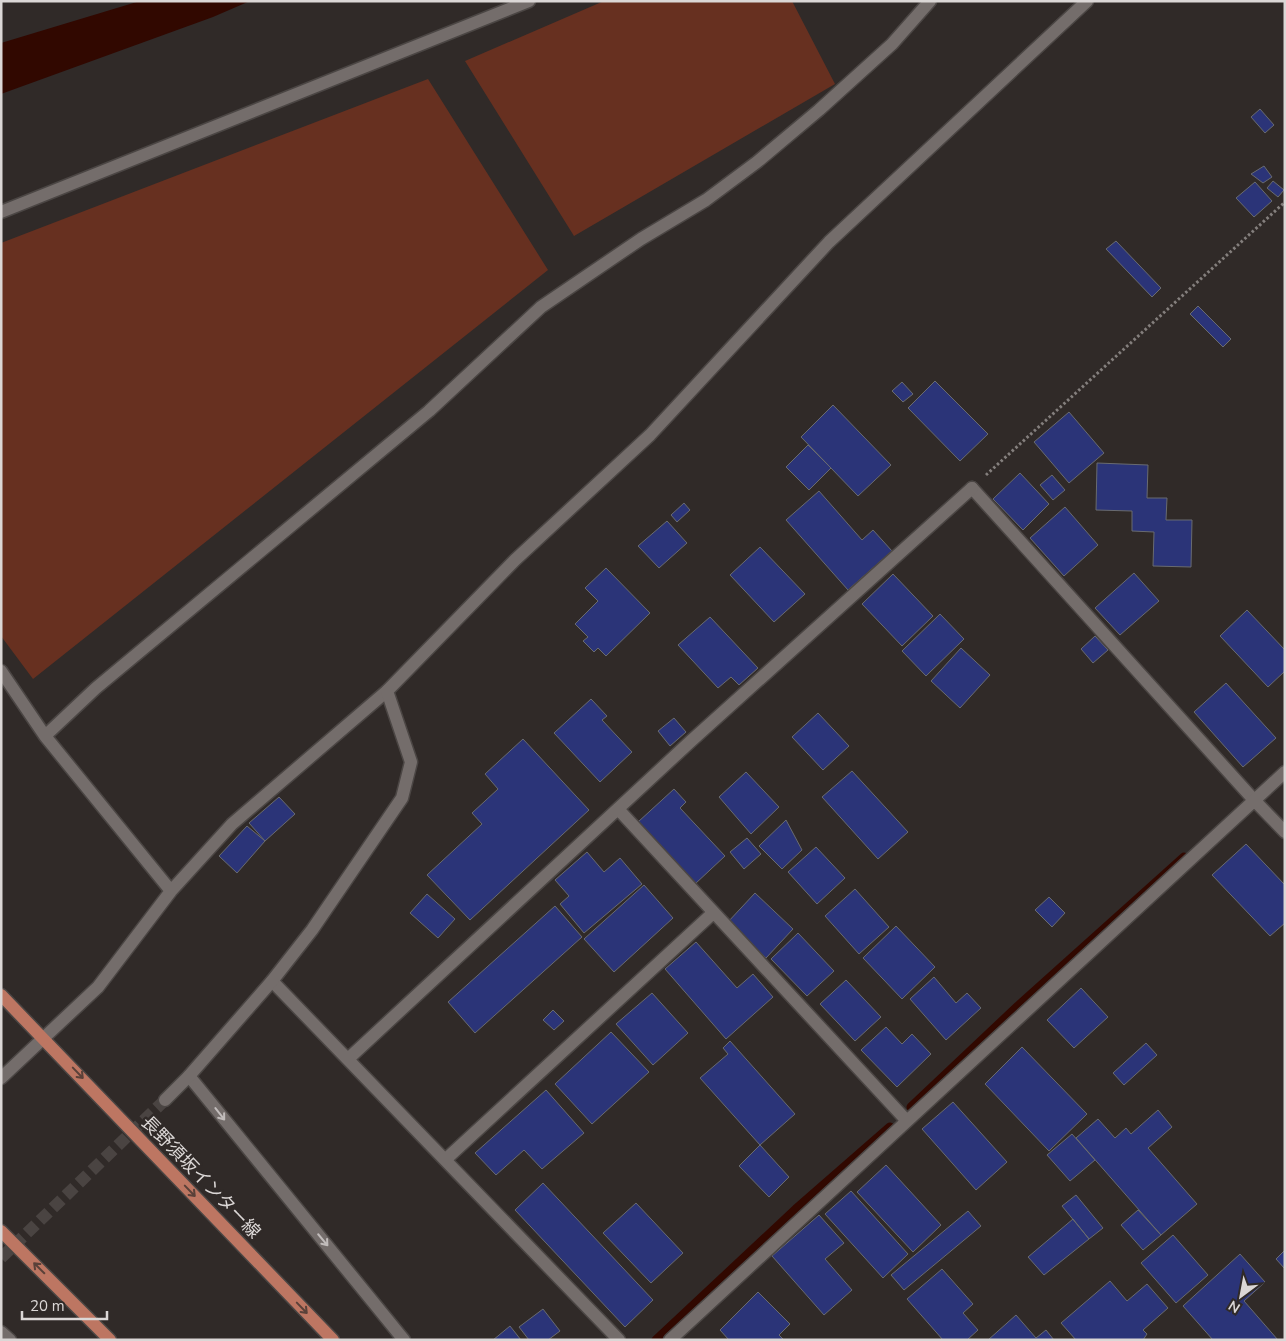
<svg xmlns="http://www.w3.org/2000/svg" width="1286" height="1341" font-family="'Nunito Sans','Noto Sans JP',sans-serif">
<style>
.green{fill:#673020}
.water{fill:#310800}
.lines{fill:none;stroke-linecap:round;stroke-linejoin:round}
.stream{stroke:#310800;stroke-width:9}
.building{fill:#2b3478;stroke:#696b70}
.secondary-tunnel{stroke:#4a4442;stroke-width:12;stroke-dasharray:12 6;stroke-linecap:butt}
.lane-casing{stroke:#4b4644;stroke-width:15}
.street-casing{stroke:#4b4644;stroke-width:15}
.secondary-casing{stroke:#4b4644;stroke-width:15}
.primary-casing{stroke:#4b4644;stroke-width:15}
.path{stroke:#847f7d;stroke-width:3;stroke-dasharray:2.5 2.5;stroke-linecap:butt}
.lane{stroke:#746d6b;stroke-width:12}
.street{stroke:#746d6b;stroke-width:12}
.secondary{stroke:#746d6b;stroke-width:12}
.primary{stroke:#bd7662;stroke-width:12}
.oneway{stroke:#5a4139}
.oneway2{stroke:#c1bcbb}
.labels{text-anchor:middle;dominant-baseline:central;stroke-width:5;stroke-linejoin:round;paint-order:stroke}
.street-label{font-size:18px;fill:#dbd7d6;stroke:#302a28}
</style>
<rect width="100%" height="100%" fill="#302a28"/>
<!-- green -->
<path class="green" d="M604,1H792L835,84L574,236L465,61Z
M428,79L548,270L33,679L1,636V243Z"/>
<!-- water -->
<path class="water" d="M140,1H250L213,17L1,94V43Z"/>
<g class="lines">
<!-- stream -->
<path class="stream" d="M911,1107L1018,1006L1184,857
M656,1340L796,1209L890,1127"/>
</g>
<!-- building -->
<path class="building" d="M1260,109L1274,125L1265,133L1251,117Z
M1264,166L1272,177L1263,183L1251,174Z
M1273,181L1284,190L1278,197L1267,188Z
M1255,182L1272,201L1254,217L1236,198Z
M1116,241L1161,288L1152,297L1106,249Z
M1198,306L1231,339L1223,347L1190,314Z
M935,381L988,434L960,461L908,408Z
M902,382L913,394L903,402L892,391Z
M833,405L891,465L858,496L801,437Z
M1069,412L1104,453L1069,483L1034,442Z
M808,445L831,468L809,490L786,467Z
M1097,463L1148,465L1147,498H1167L1166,520H1192L1191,567L1153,566L1154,532L1132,531V511L1096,510Z
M1020,473L1049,504L1023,530L993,499Z
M1052,475L1065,490L1053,500L1040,485Z
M819,491L862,540L873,530L892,551L848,590L786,520Z
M684,503L690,510L677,522L671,515Z
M1065,507L1098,545L1064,576L1030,538Z
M667,521L687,543L659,568L638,546Z
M760,547L805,594L774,622L730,575Z
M606,568L650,613L606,656L598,648L594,652L583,641L588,637L575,624L598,601L585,588Z
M1134,573L1159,601L1120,635L1095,608Z
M893,574L933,616L902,646L862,604Z
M1247,610L1285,650V671L1268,687L1220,636Z
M940,614L964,639L926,676L902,651Z
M710,617L758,668L739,685L731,677L718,688L678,645Z
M1095,636L1108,650L1093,663L1081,649Z
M961,648L990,675L960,708L931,681Z
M1226,683L1276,738L1243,767L1194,712Z
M591,699L607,716L602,720L632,752L600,782L554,733Z
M818,713L849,746L823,770L792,737Z
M674,718L686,732L670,746L658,731Z
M523,739L589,810L470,920L427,875L482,824L472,813L498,789L485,774Z
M852,771L908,832L878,859L822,797Z
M746,772L779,807L751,834L719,797Z
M674,789L686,802L680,808L725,856L695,884L638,822Z
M279,797L295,814L265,841L249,823Z
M786,820L802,850L782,869L759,846Z
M247,826L265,841L237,873L219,856Z
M747,838L761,854L744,869L730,852Z
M1246,844L1285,885V923L1270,936L1212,875Z
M816,847L845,878L817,904L788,872Z
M587,852L604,872L620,858L642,884L584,933L560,904L569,896L555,880Z
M644,885L673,918L614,972L584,939Z
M855,889L889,927L859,954L825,916Z
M755,893L793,929L766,958L727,923Z
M427,894L455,919L438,938L410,913Z
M1049,897L1065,913L1052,927L1035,910Z
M555,906L582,937L475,1033L448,1002Z
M896,926L935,967L902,999L863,958Z
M798,933L834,971L807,996L771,959Z
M696,942L737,988L753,974L773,997L726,1039L665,969Z
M934,977L956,1003L967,993L981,1008L946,1040L910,999Z
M846,980L881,1017L855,1041L820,1004Z
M1081,988L1108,1017L1074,1048L1047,1020Z
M652,993L688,1033L653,1065L616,1024Z
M553,1010L564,1021L554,1030L543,1020Z
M886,1027L902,1044L912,1034L931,1054L897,1087L861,1050Z
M611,1032L649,1072L592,1124L555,1084Z
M730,1041L795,1114L760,1145L700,1078L728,1054L723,1048Z
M1146,1043L1157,1055L1124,1085L1113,1073Z
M1022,1047L1087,1114L1049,1151L985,1084Z
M546,1090L584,1133L542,1169L524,1150L496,1175L475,1153Z
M953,1102L1007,1162L976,1190L922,1129Z
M1158,1110L1172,1127L1148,1148L1197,1204L1161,1235L1076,1138L1098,1119L1115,1138L1126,1128L1131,1134Z
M1072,1134L1095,1160L1070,1181L1047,1155Z
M760,1145L789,1177L769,1197L739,1166Z
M886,1165L941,1225L913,1252L857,1192Z
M543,1183L653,1300L625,1327L515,1210Z
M851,1191L908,1254L883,1278L825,1214Z
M1076,1195L1103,1228L1089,1239L1062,1206Z
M636,1203L683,1253L651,1283L603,1233Z
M1138,1210L1161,1235L1143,1250L1121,1225Z
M968,1211L981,1226L904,1290L891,1275Z
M819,1215L844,1243L825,1259L852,1290L824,1315L772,1256Z
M1073,1219L1089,1239L1044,1275L1028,1257Z
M1173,1235L1208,1275L1176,1303L1141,1263Z
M1285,1250V1269L1276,1259Z
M1240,1254L1265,1282L1244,1301L1278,1340H1213L1183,1306Z
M942,1269L973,1304L963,1313L978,1330L967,1340H943L907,1299Z
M1110,1281L1127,1301L1147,1284L1168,1308L1143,1330L1147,1334L1143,1340H1076L1061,1323Z
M758,1292L790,1324L779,1335L784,1340H729L720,1330Z
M543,1309L560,1331L548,1340H529L519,1327Z
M1016,1315L1036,1338L1046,1330L1054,1340H988Z
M510,1326L521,1340H493Z"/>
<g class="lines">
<!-- secondary-tunnel -->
<path class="secondary-tunnel" d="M1,1258L165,1100"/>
<!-- lane casing -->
<g class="lane-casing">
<path id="lane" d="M1,212L529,1
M972,488L1254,800"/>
</g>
<!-- street casing -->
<g class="street-casing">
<path id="street" d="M1,671L45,736L171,891
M45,736L96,688L429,411L541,307L641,239L706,200L757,162L819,110L892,44L930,1
M1254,800L1285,832
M618,809L907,1121
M272,981L619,1340
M348,1059L691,741L972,488
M189,1076L404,1340
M1,1078L98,987L171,891L232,824L387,691
M445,1160L713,913
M1,1332L10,1340
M670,1340L1285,772"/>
</g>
<!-- secondary casing -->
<g class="secondary-casing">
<path id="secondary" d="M165,1100L189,1076L272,981L312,930L402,798L411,762L387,691L515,560L650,435L829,242L1087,1"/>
</g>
<!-- primary casing -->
<g class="primary-casing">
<path id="primary" d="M1,995L333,1340
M1,1231L110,1340"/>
</g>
<!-- path -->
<path class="path" d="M986,475L1285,202"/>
<!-- lane -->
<use href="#lane" class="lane"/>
<!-- street -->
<use href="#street" class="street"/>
<!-- secondary -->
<use href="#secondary" class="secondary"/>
<!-- primary -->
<use href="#primary" class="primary"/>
</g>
<!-- one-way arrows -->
<defs><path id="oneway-shaft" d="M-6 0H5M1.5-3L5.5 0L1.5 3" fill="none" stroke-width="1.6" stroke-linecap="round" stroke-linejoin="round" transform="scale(1.25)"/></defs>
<g class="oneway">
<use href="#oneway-shaft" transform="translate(78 1073) rotate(46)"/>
<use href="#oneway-shaft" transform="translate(190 1191) rotate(46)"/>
<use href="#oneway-shaft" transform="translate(39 1268) rotate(-135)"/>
<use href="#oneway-shaft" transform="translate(302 1308) rotate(46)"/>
</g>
<g class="oneway2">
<use href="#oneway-shaft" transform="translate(220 1114) rotate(52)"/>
<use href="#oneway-shaft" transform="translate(323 1240) rotate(50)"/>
</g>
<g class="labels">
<!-- street labels -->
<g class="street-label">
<text transform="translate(201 1177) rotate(46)">長野須坂インター線</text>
</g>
</g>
<!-- border -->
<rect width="1286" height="1341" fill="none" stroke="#dbd7d6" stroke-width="5"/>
<!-- north arrow -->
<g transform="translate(1241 1296) rotate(212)" stroke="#302a28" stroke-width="4" paint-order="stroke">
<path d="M0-4L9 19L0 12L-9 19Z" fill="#dbd7d6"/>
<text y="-8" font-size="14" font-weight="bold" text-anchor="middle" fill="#dbd7d6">N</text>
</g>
<!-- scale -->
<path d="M22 1311v8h85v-8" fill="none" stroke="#dbd7d6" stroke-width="2.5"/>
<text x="30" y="1311" font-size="15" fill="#dbd7d6" stroke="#302a28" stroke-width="4" paint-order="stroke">20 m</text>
</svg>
